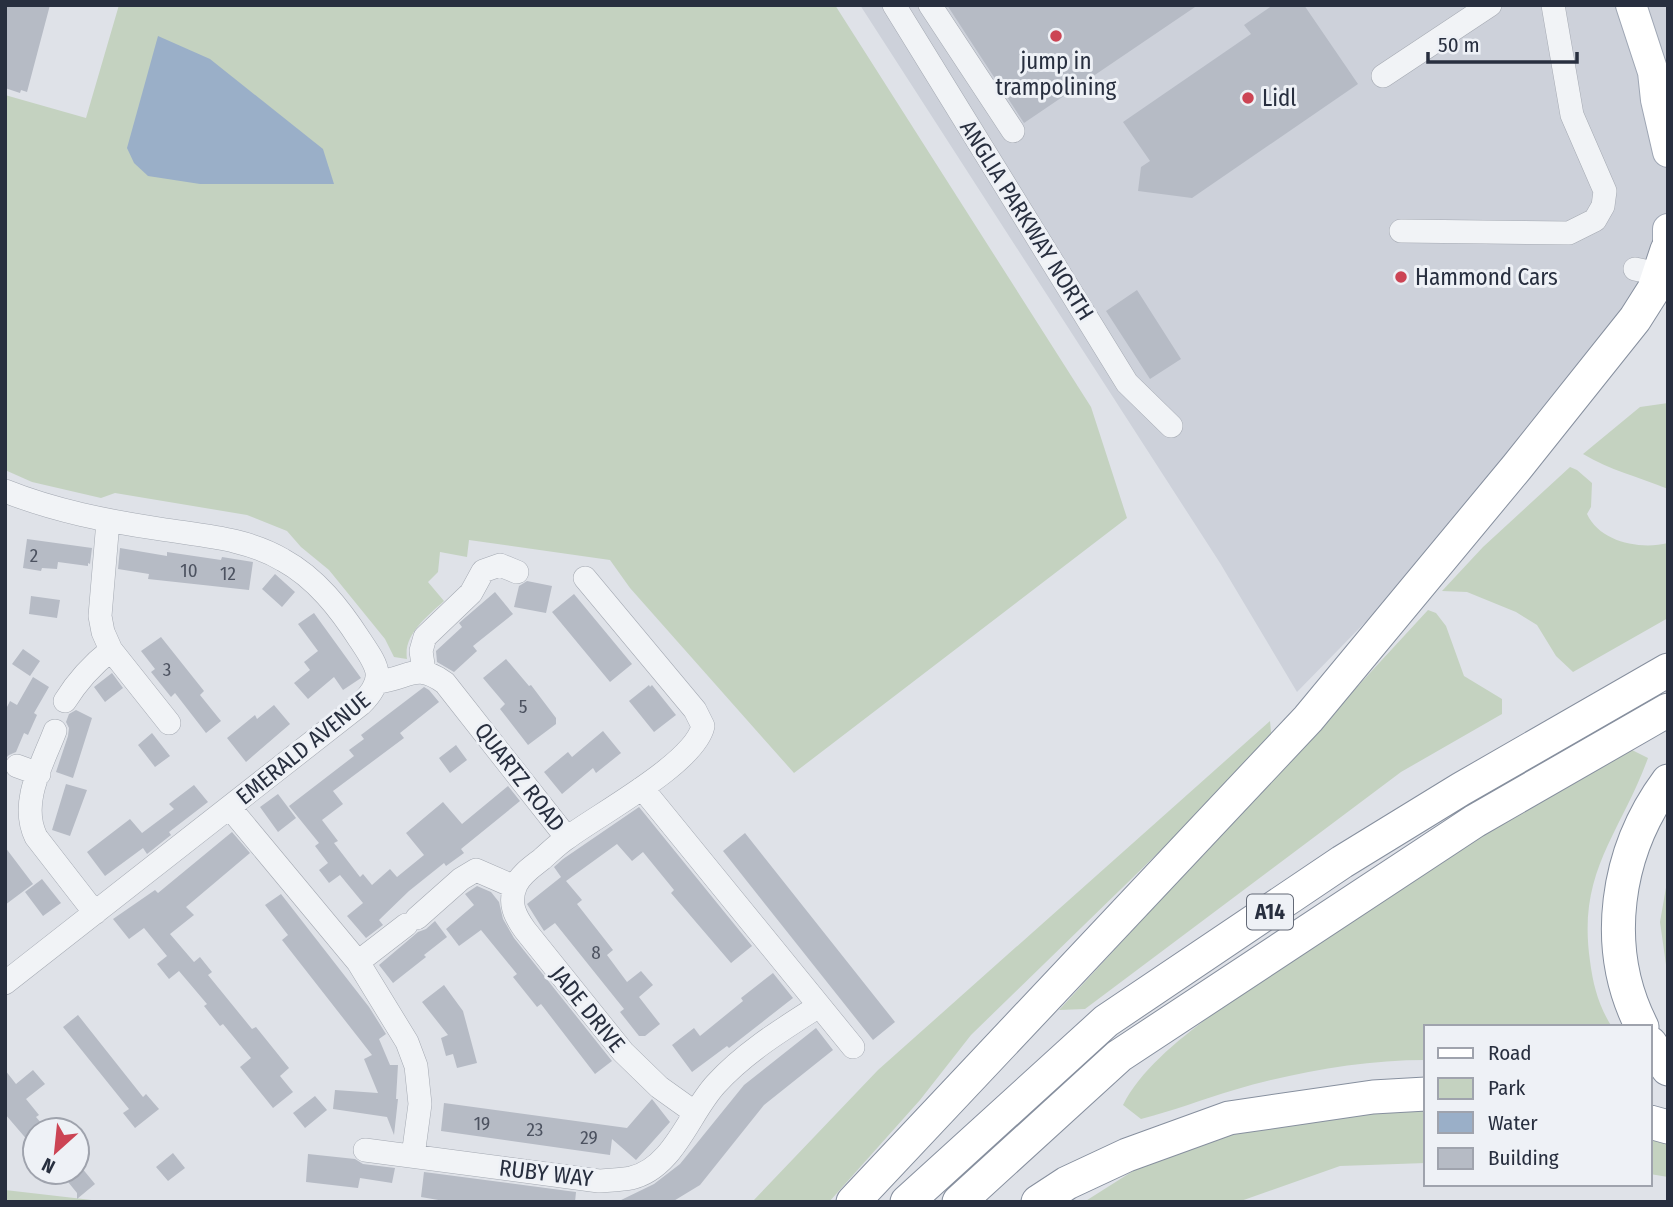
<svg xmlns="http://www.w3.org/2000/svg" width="1673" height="1207" font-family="'Fira Sans Condensed',sans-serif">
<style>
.built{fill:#cdd1da}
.green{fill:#c4d2c0}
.water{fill:#9aafc8}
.building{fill:#b6bbc5}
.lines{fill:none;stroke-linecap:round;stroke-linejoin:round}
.minor-casing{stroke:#a4a9b2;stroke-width:24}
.major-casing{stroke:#9ea6b4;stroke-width:32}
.highway-casing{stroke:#868f9e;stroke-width:35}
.minor{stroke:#f1f3f6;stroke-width:23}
.major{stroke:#fff;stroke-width:30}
.highway{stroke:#fff;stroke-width:33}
.poi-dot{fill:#cc4454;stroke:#eef1f6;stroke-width:2.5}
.labels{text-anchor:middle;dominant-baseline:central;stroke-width:6;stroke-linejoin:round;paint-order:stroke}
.number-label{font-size:19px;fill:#4c5260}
.shield{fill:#eef1f6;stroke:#636976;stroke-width:2}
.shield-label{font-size:21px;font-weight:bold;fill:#282f3f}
.poi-label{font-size:23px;fill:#282f3f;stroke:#eef1f6;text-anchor:start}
.street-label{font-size:23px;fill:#282f3f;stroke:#eef1f6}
</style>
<rect width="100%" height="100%" fill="#dfe2e8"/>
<!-- built -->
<path class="built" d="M860,5H1668L1667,250L1517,467L1297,692L1220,563Z"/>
<!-- green -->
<path class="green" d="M119,5H835L1091,407L1127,518L794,773L630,588L610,560L469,540L467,557L440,552L438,572L428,582L444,601C428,616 403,634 407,659L394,657L385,639L329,570L301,547L287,531L247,515L115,493L101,498L32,482L5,470V95L86,118Z
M1668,403V489C1639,477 1609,470 1583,454L1640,407Z
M1570,467L1577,470L1592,483L1591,507L1587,514C1600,542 1640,550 1668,543V618L1573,672L1556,656L1537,625L1516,612L1467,592L1442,591L1483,547Z
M1428,610L1436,613L1446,626L1464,676L1502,699V714L1401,772L1085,1009L1059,1010Z
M1270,721L1272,742L971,1035L920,1100L829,1202H752L878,1070Z
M1628,748L1648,758C1620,835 1577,871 1590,961C1593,985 1599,1007 1612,1027H1426V1060C1361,1060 1296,1072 1234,1090C1203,1099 1173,1111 1141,1119L1123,1105C1146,1059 1205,1020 1246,990C1301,951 1356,911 1413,876C1483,831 1556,791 1628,748Z
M1668,876V979L1660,922Z
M1426,1106V1163L1340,1166L1238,1202H1084L1152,1159L1239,1133L1340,1111Z
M1650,1135L1668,1140V1177L1650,1174Z
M5,1190L109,1202H5Z"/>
<!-- water -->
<path class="water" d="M158,36L210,59L323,149L334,184H200L148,176L134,163L127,148Z"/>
<!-- building -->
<path class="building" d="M5,5H50L27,92L21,90L20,93L5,88Z
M947,5H1198L1024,123Z
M1273,5H1304L1358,84L1192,198L1138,191L1141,167L1150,161L1123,122L1251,34L1244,25Z
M1137,290L1181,359L1150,379L1106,311Z
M27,539L92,548L90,564L88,563V566L58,562L57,569L42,568L41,571L23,568Z
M120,548L167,556V552L221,560L222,557L253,562L249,590L148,579L149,574L118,569Z
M275,574L295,592L282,607L262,589Z
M527,581L552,586L546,613L514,607L519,586Z
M495,592L513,614L473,646L477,651L454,672L437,662L436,651L462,627L459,623Z
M574,594L632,664L610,682L552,612Z
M31,596L60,600L57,618L29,614Z
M314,613L361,678L343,690L334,677L308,699L294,683L310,670L304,662L318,651L298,624Z
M161,637L204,691L200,695L221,721L206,733L175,693L171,697L151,672L155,669L141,651Z
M23,649L40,661L30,676L12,664Z
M506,659L529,686L531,685L556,718V724L528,745L500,709L505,704L483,678Z
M112,673L123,688L105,702L94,687Z
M33,677L49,687L34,713L37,715L28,735L24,733L16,752L9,755L5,759V711L10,701L17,705Z
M649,685L650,687L652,685L676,715L654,732L629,701Z
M424,687L429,690L439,702L400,733L404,738L333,791L343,804L322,820L338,841L334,843L360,877L363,874L372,885L390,869L397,877L424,855L406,833L443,802L462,824L508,786L520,801L461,849L464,853L446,866L444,863L409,891L379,920L383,925L366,938L347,916L363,903L340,875L329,883L319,870L328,863L315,846L319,843L289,806L354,756L349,750L364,739L361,735Z
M274,705L290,724L246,762L227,738L255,715L257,719Z
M76,710L92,718L73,778L56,772L68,736L69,728L66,722L69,714Z
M603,731L621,753L596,773L593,768L562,794L544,772L568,752L572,757Z
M152,733L170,756L155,767L138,745Z
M456,745L467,760L450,773L439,758Z
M66,784L87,790L70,836L52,830Z
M194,785L208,802L169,832L171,835L147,854L143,848L105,876L87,852L130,819L142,833L174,809L169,804Z
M278,794L296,818L278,832L260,807Z
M639,807L752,946L731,963L671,893L674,890L643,852L632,861L617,844L566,881L582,900L577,904L613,950L607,955L627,982L641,971L653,985L639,997L660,1024L645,1036H639L620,1012L624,1009L555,923L544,931L527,904L561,877L554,867L563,859Z
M232,832L250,853L186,907L194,915L170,934L194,962L200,957L212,972L208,975L252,1029L256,1027L289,1068L280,1076L293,1092L273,1108L240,1067L251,1058L223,1024L220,1026L204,1006L207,1004L179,971L169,979L157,964L167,956L144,928L129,939L113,919L155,890L158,893Z
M745,833L895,1022L873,1040L723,851Z
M5,847L33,884L5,905Z
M42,879L61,903L43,916L25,892Z
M477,886L491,892L499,902L503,919L514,938L612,1061L595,1074L541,1004L537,1007L513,977L517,974L481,930L459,946L446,929L474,905L465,894Z
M281,894L369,1007L386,1034L379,1039L390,1065H398L396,1099H398L394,1135L387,1117L333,1109L335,1090L378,1093L364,1059L372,1055L282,940L288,935L265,905Z
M435,921L447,937L424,955L426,957L393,983L379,965L418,932L426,929Z
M773,973L793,998L729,1048L727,1046L692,1072L672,1045L694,1028L700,1036L743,1001L741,998Z
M444,985L463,1011L477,1063L457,1068L453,1054L446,1056L441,1038L448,1035L422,1002Z
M78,1015L143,1097L146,1094L159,1109L135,1128L123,1113L129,1109L63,1027Z
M816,1028L833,1050L764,1105L700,1185L672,1202H617L654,1184L680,1164L744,1085Z
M5,1070L16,1084L33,1070L45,1084L26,1099L39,1115L36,1117L47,1130H35V1149L5,1114Z
M315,1096L327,1110L305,1128L293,1113Z
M652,1099L670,1122L636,1160L612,1139L610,1155L441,1131L444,1103L627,1128Z
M173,1153L185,1168L168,1181L156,1167Z
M308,1154L355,1159L363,1164L395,1168L392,1183L360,1178L358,1188L306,1182Z
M77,1162L95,1184L77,1199V1193L60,1172H77Z
M424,1172L576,1192L575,1202H450L421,1197Z"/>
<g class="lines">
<!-- minor casing -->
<g class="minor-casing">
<path id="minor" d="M894,5L1127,383L1171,426
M930,5L1013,131
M1383,76L1490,5
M1401,231L1569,233L1595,220L1603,206L1605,191L1572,115L1553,5
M1635,269L1668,276
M5,491C55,511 107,521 160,529C203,536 246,538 283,560C316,578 340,609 360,640C378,667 387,678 361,704L5,983
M108,521L100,616L103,632L111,650L169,723
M585,578L695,710L703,726C695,763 599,814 567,838C558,844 550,852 542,859C533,866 521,874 516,885C508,903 515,916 525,930L623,1052L659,1087L694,1112
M424,671L421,651L425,637L471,593L483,571L500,565L517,572
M377,682C409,679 415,661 445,683L567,838
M65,701C78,680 92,665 111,650
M55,731C43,763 19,802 36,837L95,913
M17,766L39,774
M642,788L853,1047
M230,808L358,962L407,1042L416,1066L420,1104L413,1156
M417,918L461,879L476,870L515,887
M358,962L406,925
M365,1150L599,1181C609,1180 621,1180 631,1178C674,1168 689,1113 716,1084C745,1052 783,1029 819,1006"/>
</g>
<!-- major casing -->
<g class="major-casing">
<path id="major" d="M1631,5L1653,72L1656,100L1668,152
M1668,229V257"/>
</g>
<!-- highway casing -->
<g class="highway-casing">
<path id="highway" d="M1642,1027C1601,947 1616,851 1668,781
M1650,1043L1668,1069
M1650,1122L1668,1127
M853,1202L1308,719L1517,467L1635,319L1654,289L1667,250
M907,1202L1106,1021L1342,862L1461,789L1668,670
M959,1202L1119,1056L1475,821L1668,710
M1038,1202L1067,1183L1127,1155L1229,1118L1373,1097L1426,1094"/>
</g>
<!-- minor -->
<use href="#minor" class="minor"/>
<!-- major -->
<use href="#major" class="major"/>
<!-- highway -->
<use href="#highway" class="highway"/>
</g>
<!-- markers -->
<g class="poi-dot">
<circle cx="1056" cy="36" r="7"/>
<circle cx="1248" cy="98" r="7"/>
<circle cx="1401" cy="277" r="7"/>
</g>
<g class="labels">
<!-- number labels -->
<g class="number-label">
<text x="34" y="555">2</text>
<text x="189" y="570">10</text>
<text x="228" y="573">12</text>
<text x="167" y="669">3</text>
<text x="523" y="706">5</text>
<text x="596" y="952">8</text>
<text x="482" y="1123">19</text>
<text x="535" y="1129">23</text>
<text x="589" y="1137">29</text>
</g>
<!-- shield labels -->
<rect class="shield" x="1247" y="894.5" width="46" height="35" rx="5"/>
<g class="shield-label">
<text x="1270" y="912">A14</text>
</g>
<!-- poi labels -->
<g class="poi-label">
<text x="1056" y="61" text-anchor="middle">jump in<tspan x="1056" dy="26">trampolining</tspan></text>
<text x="1262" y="98">Lidl</text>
<text x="1415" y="277">Hammond Cars</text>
</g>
<!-- street labels -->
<g class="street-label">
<text transform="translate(1027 220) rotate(58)">ANGLIA PARKWAY NORTH</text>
<text transform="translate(303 748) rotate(-39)">EMERALD AVENUE</text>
<text transform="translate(520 777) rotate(52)">QUARTZ ROAD</text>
<text transform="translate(588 1009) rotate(51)">JADE DRIVE</text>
<text transform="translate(546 1173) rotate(7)">RUBY WAY</text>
</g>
</g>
<!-- border -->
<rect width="1673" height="1207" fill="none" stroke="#282f3f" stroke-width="14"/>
<!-- legend -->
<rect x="1424" y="1025" width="228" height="161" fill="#eef1f6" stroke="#9fa3ad" stroke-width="2"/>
<rect x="1438" y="1048" width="35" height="10" fill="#ffffff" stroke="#9fa3ad" stroke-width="2"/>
<text x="1488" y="1060" font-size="21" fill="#282f3f">Road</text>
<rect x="1438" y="1078" width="35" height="21" fill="#c4d2c0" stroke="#9fa3ad" stroke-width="2"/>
<text x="1488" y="1095" font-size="21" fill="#282f3f">Park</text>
<rect x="1438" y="1112" width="35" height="21" fill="#9aafc8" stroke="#9fa3ad" stroke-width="2"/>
<text x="1488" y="1130" font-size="21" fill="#282f3f">Water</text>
<rect x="1438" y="1148" width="35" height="21" fill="#b6bbc5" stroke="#9fa3ad" stroke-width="2"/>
<text x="1488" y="1165" font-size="21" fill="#282f3f">Building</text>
<!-- north arrow -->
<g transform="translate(56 1151) rotate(207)"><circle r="33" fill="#eef1f6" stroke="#9fa3ad" stroke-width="2"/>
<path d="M0-5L12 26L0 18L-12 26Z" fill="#cc4454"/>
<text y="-10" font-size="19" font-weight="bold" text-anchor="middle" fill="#282f3f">N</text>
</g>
<!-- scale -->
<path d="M1428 52v10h149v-10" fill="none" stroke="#282f3f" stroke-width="3.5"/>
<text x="1438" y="52" font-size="21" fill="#282f3f" stroke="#eef1f6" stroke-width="5" paint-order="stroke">50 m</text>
</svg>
